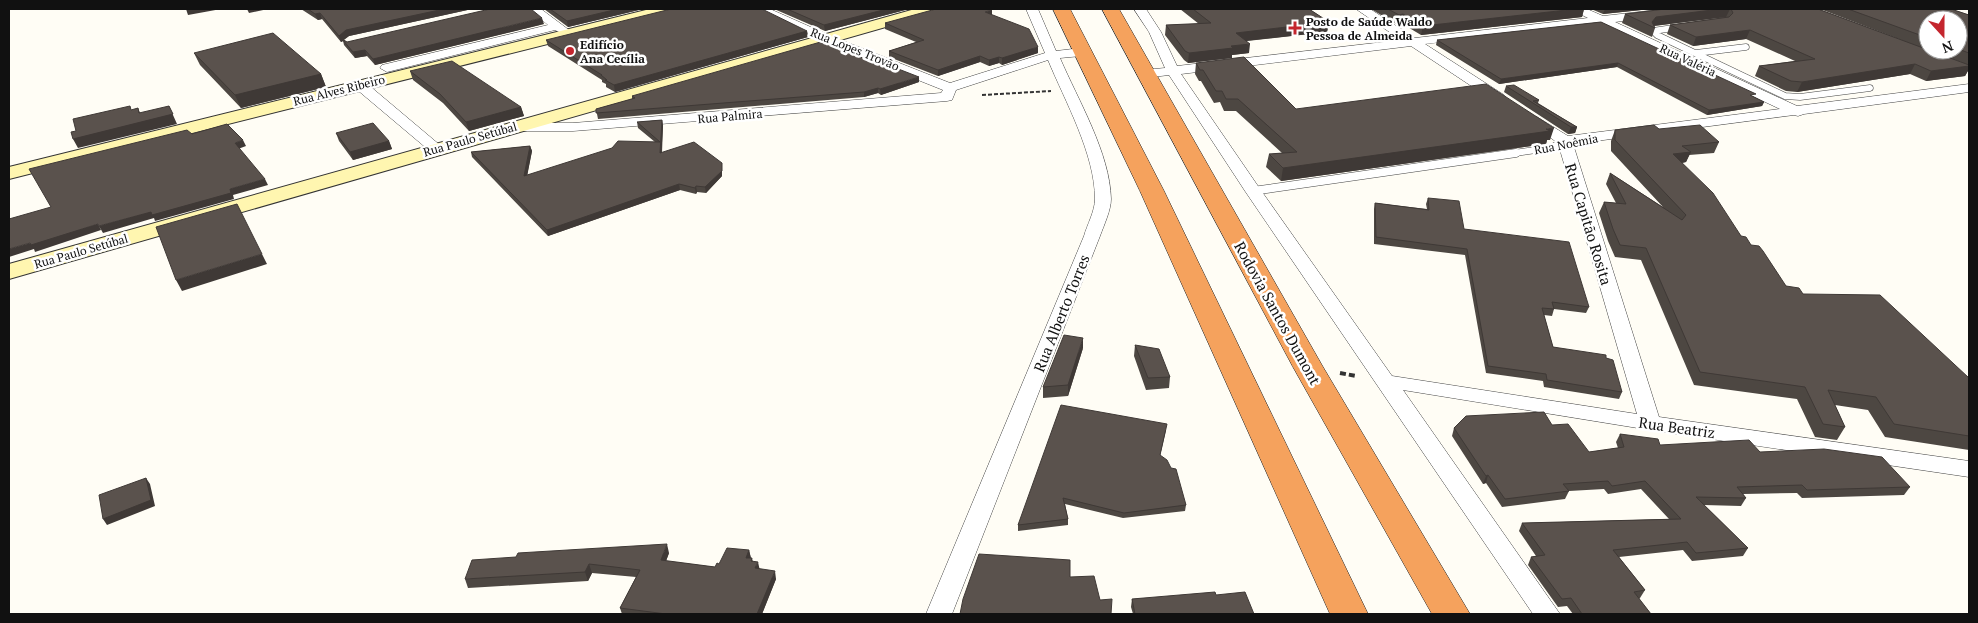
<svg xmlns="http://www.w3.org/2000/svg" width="1978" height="623" font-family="'PT Serif',serif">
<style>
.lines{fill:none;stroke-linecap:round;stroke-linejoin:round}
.lane-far1-casing{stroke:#444;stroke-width:7}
.lane-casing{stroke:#444;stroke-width:9}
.street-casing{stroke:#444;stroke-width:1}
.secondary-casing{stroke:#333;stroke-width:2}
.highway-casing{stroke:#222;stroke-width:1}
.path-far1{stroke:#333;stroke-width:2;stroke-dasharray:4 2;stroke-linecap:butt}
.path{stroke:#333;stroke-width:4;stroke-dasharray:6 3;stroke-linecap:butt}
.lane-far1{stroke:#fff;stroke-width:6}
.lane{stroke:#fff;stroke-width:8}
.street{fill:#fff;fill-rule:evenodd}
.secondary{fill:#fff6b0;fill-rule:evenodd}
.highway{fill:#f5a25d;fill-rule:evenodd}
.path-bridge{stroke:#333;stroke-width:2;stroke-dasharray:4 2;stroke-linecap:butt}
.wall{fill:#4d4742}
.shaded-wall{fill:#3f3936}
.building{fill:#5a524d;stroke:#3f3936}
.poi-dot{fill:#c4262e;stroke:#fff;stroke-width:2}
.labels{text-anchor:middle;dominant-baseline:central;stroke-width:5;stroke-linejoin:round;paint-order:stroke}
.far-poi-label{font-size:12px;font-weight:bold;fill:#111;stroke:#fff;text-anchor:start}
.far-street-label{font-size:12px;fill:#111;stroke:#fff}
.street-label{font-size:15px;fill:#111;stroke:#fff}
</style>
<rect width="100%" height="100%" fill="#fffdf5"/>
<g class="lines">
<!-- lane-far1 casing -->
<g class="lane-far1-casing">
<path id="lane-far1" d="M1680,27L1653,31L1657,35L1785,96L1800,97L1870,88
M1696,53L1746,47
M1507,154L1550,148L1565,141"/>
</g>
<!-- lane casing -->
<g class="lane-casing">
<path id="lane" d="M1253,191L1516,153"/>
</g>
<!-- street casing -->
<g class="street-casing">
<path id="street" d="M528,9H541L569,30L563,34L555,30L387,72L380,68L382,65L548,25Z
M755,9H770L831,36L950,83L1045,53L1026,9H1038L1056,51L1081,48L1087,52L1081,56L1060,58C1078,100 1110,153 1111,199C1111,210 1104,225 1100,236L952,614H926L1084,236C1087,225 1095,211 1095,199C1095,154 1065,101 1048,60L956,90L952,100L947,101L573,131H512L507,130L505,127L507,124L512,123H573L941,93L943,90L823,42Z
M1134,9H1146L1161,32L1177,66L1401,40L1356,9H1370L1415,38L1588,18L1574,11L1572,9H1587L1603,16L1666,9H1699L1693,12L1615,22L1797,106L1969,84V92L1804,114L1798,116L1794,115L1573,144L1659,417L1969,461V477L1650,430L1403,390L1560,614H1533L1245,191L1169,75L1144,78L1137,74L1144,70L1165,68L1149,32ZM1600,24L1780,109L1568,136L1537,117H1527L1525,120L1558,143L1637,414L1392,376L1260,189L1181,74L1411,46L1494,101H1504L1506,98L1504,95L1425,44Z
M360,81L365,82L441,146L443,149L441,152H431L355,88L353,85Z"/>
</g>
<!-- secondary casing -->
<g class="secondary-casing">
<path id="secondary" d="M650,9H677L675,12L9,179V167Z
M915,9H940L938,12L9,279V264Z"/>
</g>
<!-- highway casing -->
<g class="highway-casing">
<path id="highway" d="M1053,9H1070L1164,191L1368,614H1330L1140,191Z
M1102,9H1119L1323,367L1470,614H1432L1293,367Z"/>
</g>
<!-- path-far1 -->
<path class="path-far1" d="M982,95L1051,91"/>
<!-- path -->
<path class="path" d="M1340,373L1356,376"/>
<!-- lane-far1 -->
<use href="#lane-far1" class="lane-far1"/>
<!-- lane -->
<use href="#lane" class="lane"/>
<!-- street -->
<use href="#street" class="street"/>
<!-- secondary -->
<use href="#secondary" class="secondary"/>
<!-- highway -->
<use href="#highway" class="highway"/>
<!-- path-bridge -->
<path class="path-bridge" d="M1039,9H1079"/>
</g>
<!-- wall -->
<path class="wall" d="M301,9H472L349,36L344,40L347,42L544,24L375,65L367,56L355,58L344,45L343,41L341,42L322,19L318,20Z
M544,9H643L568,27Z
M774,9H909L825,31Z
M1180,9H1309L1329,22L1327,32L1247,41L1249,53L1232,55V58L1188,63L1184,60L1165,35L1166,25L1199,24Z
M1371,9H1584L1582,17L1421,35L1401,23L1396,24Z
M1591,9H1651L1603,14Z
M1665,9H1818L1969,65V69L1965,76L1926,81L1910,74L1797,92L1786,91L1755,76L1759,66L1795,61L1746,39L1693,46L1667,34L1670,25L1726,17L1654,26L1655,28L1652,37L1622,23L1625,14Z
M1820,9H1951L1969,15V65L1929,50H1958V20H1928V50Z
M992,15L1038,53L1002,65L999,63L989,66L980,62L938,76L889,57V51L916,42L885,29V23Z
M1601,22L1764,102L1762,106L1707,115L1617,67L1499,84L1436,45L1437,40Z
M807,31L808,37L615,92L606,87V84L602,82V80L548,46L546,40Z
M194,53L321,74L326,87L241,108L200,65Z
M1196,63L1296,109L1550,140H1547L1546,144L1281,181L1266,167L1269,154L1282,153L1236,111H1224L1220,102L1214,103L1201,81H1199L1195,74Z
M410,71L521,107L524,116L469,131L443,103L413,80Z
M919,82L881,95L878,93L864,97L598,119L596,109L632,99V96Z
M1506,86L1539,100L1538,103L1577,127L1575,133L1568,134L1504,92Z
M662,120L663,126L662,153L722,168V176L706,193L697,192L696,194L680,190L548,236L472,157L471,152L530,146L532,151L527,175L655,142L638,128L637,122Z
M1659,129L1719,142L1714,153L1689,155L1686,162L1682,163L1741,236L1751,245L1786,286L1803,294L1969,378V450L1885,437L1868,410L1835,405L1845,427L1837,440L1815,437L1797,399L1694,385L1641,260L1615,257L1608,241L1599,213L1604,202L1616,203L1606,184L1610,173L1663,207L1611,151V141L1615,130Z
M336,133L389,141L392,149L353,160L339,141Z
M1428,198L1464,229L1589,307L1586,313L1554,309L1552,316L1544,315L1553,347L1606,358L1622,392L1619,399L1544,387L1543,381L1486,373L1465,255L1374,244V209L1375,203L1427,209L1426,204Z
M1135,345L1170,377L1169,388L1146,390L1134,356Z
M1083,348L1068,396L1043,398V387Z
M1552,425L1589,452L1618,448L1616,442L1620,434L1660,445L1760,452L1910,487L1904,495L1802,498L1797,493L1743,494L1746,498L1741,506L1704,505L1748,548L1743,556L1692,561L1683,550L1619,557L1645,590L1640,598L1639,599L1651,614H1573L1567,606L1558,607L1528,565L1531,557L1536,556L1519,531L1522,523L1669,519L1641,489L1608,494L1604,489L1569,491L1565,499L1502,507L1486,483L1483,484L1452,436L1454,428Z
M1166,430L1160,456L1186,505L1185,511L1123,518L1065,504L1068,519V525L1018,531V525Z
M749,550L751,558H752L753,562L759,569L776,579L762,614H622L620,608L636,577L592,573L588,581L468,588L465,579L669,553L666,561L715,567Z
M1216,595L1254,614H1133L1131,607L1132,599Z"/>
<!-- shaded-wall -->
<path class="shaded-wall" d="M186,9H221L188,15Z
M247,9H268L249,13Z
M444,9H472L349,36L343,40L342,39L343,41L341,42L339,36L346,30Z
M618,9H643L568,27L567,21Z
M887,9H909L825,31L824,25Z
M1576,9H1584L1582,17L1421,35L1423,26Z
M1605,9H1651L1603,14Z
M1720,9H1730L1726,17L1652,26V22L1656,17Z
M992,10V16L985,12Z
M320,13L322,19L318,20L315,14Z
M1403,14L1401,23L1396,24L1399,15Z
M542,18L544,24L375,65L373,59Z
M1329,22L1327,32L1235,42L1236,33Z
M1750,30L1746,39L1693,46L1696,37Z
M807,31L808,37L615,92L614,85Z
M1250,44L1249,53L1232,55V58L1188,63L1189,53L1231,46Z
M1038,47V53L1002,65V58Z
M365,50L367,56L355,58L353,52Z
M980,56V62L938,76V70Z
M999,57V63L989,66V60Z
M1618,63L1617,67L1499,84L1501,79Z
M1915,64L1910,74L1797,92L1802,82Z
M1969,66V69L1965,76L1926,81L1931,71Z
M321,74L326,87L241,108L235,95Z
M919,77V82L881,95L880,89Z
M878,88V93L864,97V92Z
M1764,102L1762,106L1707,115L1709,110Z
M169,106L177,124L78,148L73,139L138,108L142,118Z
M521,107L524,116L469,131L466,122Z
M662,120L663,126L661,159L660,153Z
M1571,127H1577L1575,133L1568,134Z
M1554,128L1550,140H1547L1546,144L1281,181L1283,168Z
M243,140L246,146L238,149L235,143Z
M389,141L392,149L353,160L350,152Z
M530,146L532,151L526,182L524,176Z
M1691,152L1686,162L1669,165L1673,154Z
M722,163V176L706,193L705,187Z
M265,179L268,185L233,195L234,199L155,221L154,218L103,233L99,226Z
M679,184L680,190L548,236L547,230Z
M696,186L697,192L696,194L695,188Z
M98,224L101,230L35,252L34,249L9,257V249Z
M262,254L267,264L182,291L176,280Z
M1083,338V348L1068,396V385Z
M1488,475L1486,483L1483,484L1486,476Z
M146,478L150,484L155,506L107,525L103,519Z
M667,544L669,553L663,569L661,560Z
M749,550L751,559L746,558Z
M758,562L760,571L755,568Z
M589,564L592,573L588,581L585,572Z
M775,571L776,579L762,614H757Z"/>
<!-- building -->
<path class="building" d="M308,9H444L346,30L339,36L320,13L315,14Z
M490,9H531L542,18L373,59L365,50L353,52L342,39L347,42Z
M550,9H618L567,21Z
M671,9H762L807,31L614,85L605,80H607L601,75H602L546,40Z
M787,9H887L824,25Z
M936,9H988L992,10L985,12L1029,29L1038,47L1002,58L999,57L989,60L980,56L938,70L889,51L924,40L885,23Z
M1193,9H1309L1329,22L1236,33L1250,44L1231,46L1233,48L1189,53L1185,51L1166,25L1211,23Z
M1388,9H1576L1423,26L1403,14L1399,15Z
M1665,9H1720L1656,17L1652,22L1655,28L1625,14Z
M1731,9H1818L1969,65V66L1931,71L1915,64L1802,82L1791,81L1759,66L1815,59L1750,30L1696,37L1670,25L1729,17L1733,13Z
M1848,9H1951L1969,15V53L1958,49V20H1928V38Z
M1601,22L1756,94L1750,95L1764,102L1709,110L1618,63L1501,79L1437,40Z
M273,33L321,74L235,95L194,53Z
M824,41L865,59L870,58L919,77L880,89L878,88L864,92L596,113V109L635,98L632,96Z
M1244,57L1296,109L1486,84L1554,128L1546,129L1550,131L1283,168L1269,154L1297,152L1238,99H1226L1222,91H1216L1203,70H1200L1196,63Z
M452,61L521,107L466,122L440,94L410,71Z
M1514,85L1539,100L1533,101L1577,127H1571L1506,86Z
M130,106L131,110L138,108L139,113L169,106L173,114L73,139L71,132L76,131L73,119Z
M662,120L660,153L694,142L722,163V171L705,187L696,186L695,188L679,184L547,230L471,152L530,146L524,176L612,148L618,141L660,142L637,122Z
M373,123L389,141L350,152L336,133Z
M227,124L243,140L235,143L265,179L230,189L231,193L152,215L151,212L99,226L98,224L31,245L30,243L9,249V219L51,207L29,169L187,130L192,134Z
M1654,125L1659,129L1700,125L1719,142L1682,146L1691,152L1673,154L1713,193L1741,236L1746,237L1751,245L1759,246L1763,251L1786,286L1799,288L1803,294L1880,295L1969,378V436L1894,424L1876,397L1828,390L1845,427L1823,424L1805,387L1700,372L1646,248L1620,245L1613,229L1604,202L1626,204L1610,173L1682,220L1686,215L1615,140V130Z
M1428,198L1459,201L1464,229L1569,242L1589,307L1552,302L1554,309L1542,308L1553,347L1606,355V358L1613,360L1622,392L1547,380L1546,374L1488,366L1467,249L1376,237L1375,203L1429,210Z
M237,204L262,254L176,280L156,227Z
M1064,335L1083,338L1068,385L1043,387Z
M1135,345L1159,349L1170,377L1148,378Z
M1061,405L1167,424L1160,455L1167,460L1171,468L1176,469L1186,505L1124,513L1063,498L1068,519L1018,525Z
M1544,412L1552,425L1568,424L1589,452L1624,447L1620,434L1658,439L1660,445L1749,440L1760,452L1824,449L1882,457L1910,487L1807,490L1802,485L1737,487L1746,498L1696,497L1748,548L1696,553L1687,542L1613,550L1645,590L1634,592L1651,614H1582L1571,598L1562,599L1531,557L1545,555L1522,523L1681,519L1645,481L1612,486L1608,481L1563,484L1569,491L1505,499L1488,475L1486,476L1454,428L1466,416Z
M146,478L151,500L103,519L99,495Z
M667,544L661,560L715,567L717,563L719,564L727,548L749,550L746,558H752L751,561L758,562L755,568L775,571L757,614H666L620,608L640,570L589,564L585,572L465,579L472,560L516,557L518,553Z
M979,554L1070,560V577L1094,576L1100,600L1112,599L1111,614H960L963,599Z
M1215,592L1216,595L1245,592L1254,614H1135L1132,599Z"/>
<!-- markers -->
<g class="poi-dot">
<path d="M1292.5 20.5h5v5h5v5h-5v5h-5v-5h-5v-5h5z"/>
<circle cx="570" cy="51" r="5"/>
</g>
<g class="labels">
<!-- far-poi labels -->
<g class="far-poi-label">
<text x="1306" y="21">Posto de Saúde Waldo<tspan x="1306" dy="14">Pessoa de Almeida</tspan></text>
<text x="580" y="44">Edifício<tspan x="580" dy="14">Ana Cecília</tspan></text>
</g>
<!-- far-street labels -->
<g class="far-street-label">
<text transform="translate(855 49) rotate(22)">Rua Lopes Trovão</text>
<text transform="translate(1688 60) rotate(25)">Rua Valéria</text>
<text transform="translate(339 90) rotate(-14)">Rua Alves Ribeiro</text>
<text transform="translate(730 116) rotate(-5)">Rua Palmira</text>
<text transform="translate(470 139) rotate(-16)">Rua Paulo Setúbal</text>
<text transform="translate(1566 144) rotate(-11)">Rua Noêmia</text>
<text transform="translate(81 251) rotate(-16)">Rua Paulo Setúbal</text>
</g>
<!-- street labels -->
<g class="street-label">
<text transform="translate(1589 224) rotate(73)">Rua Capitão Rosita</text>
<text transform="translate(1061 313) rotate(-68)">Rua Alberto Torres</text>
<text transform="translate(1278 313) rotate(61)">Rodovia Santos Dumont</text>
<text transform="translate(1677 427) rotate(8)">Rua Beatriz</text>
</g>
</g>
<!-- border -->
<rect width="1978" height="623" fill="none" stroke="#111111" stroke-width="20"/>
<!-- north arrow -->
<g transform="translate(1943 35) rotate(159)"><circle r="24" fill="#ffffff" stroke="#a0a0a0"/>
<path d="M0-4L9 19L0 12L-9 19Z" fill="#c4262e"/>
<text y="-8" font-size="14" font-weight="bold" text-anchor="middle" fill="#111111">N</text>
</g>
</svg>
